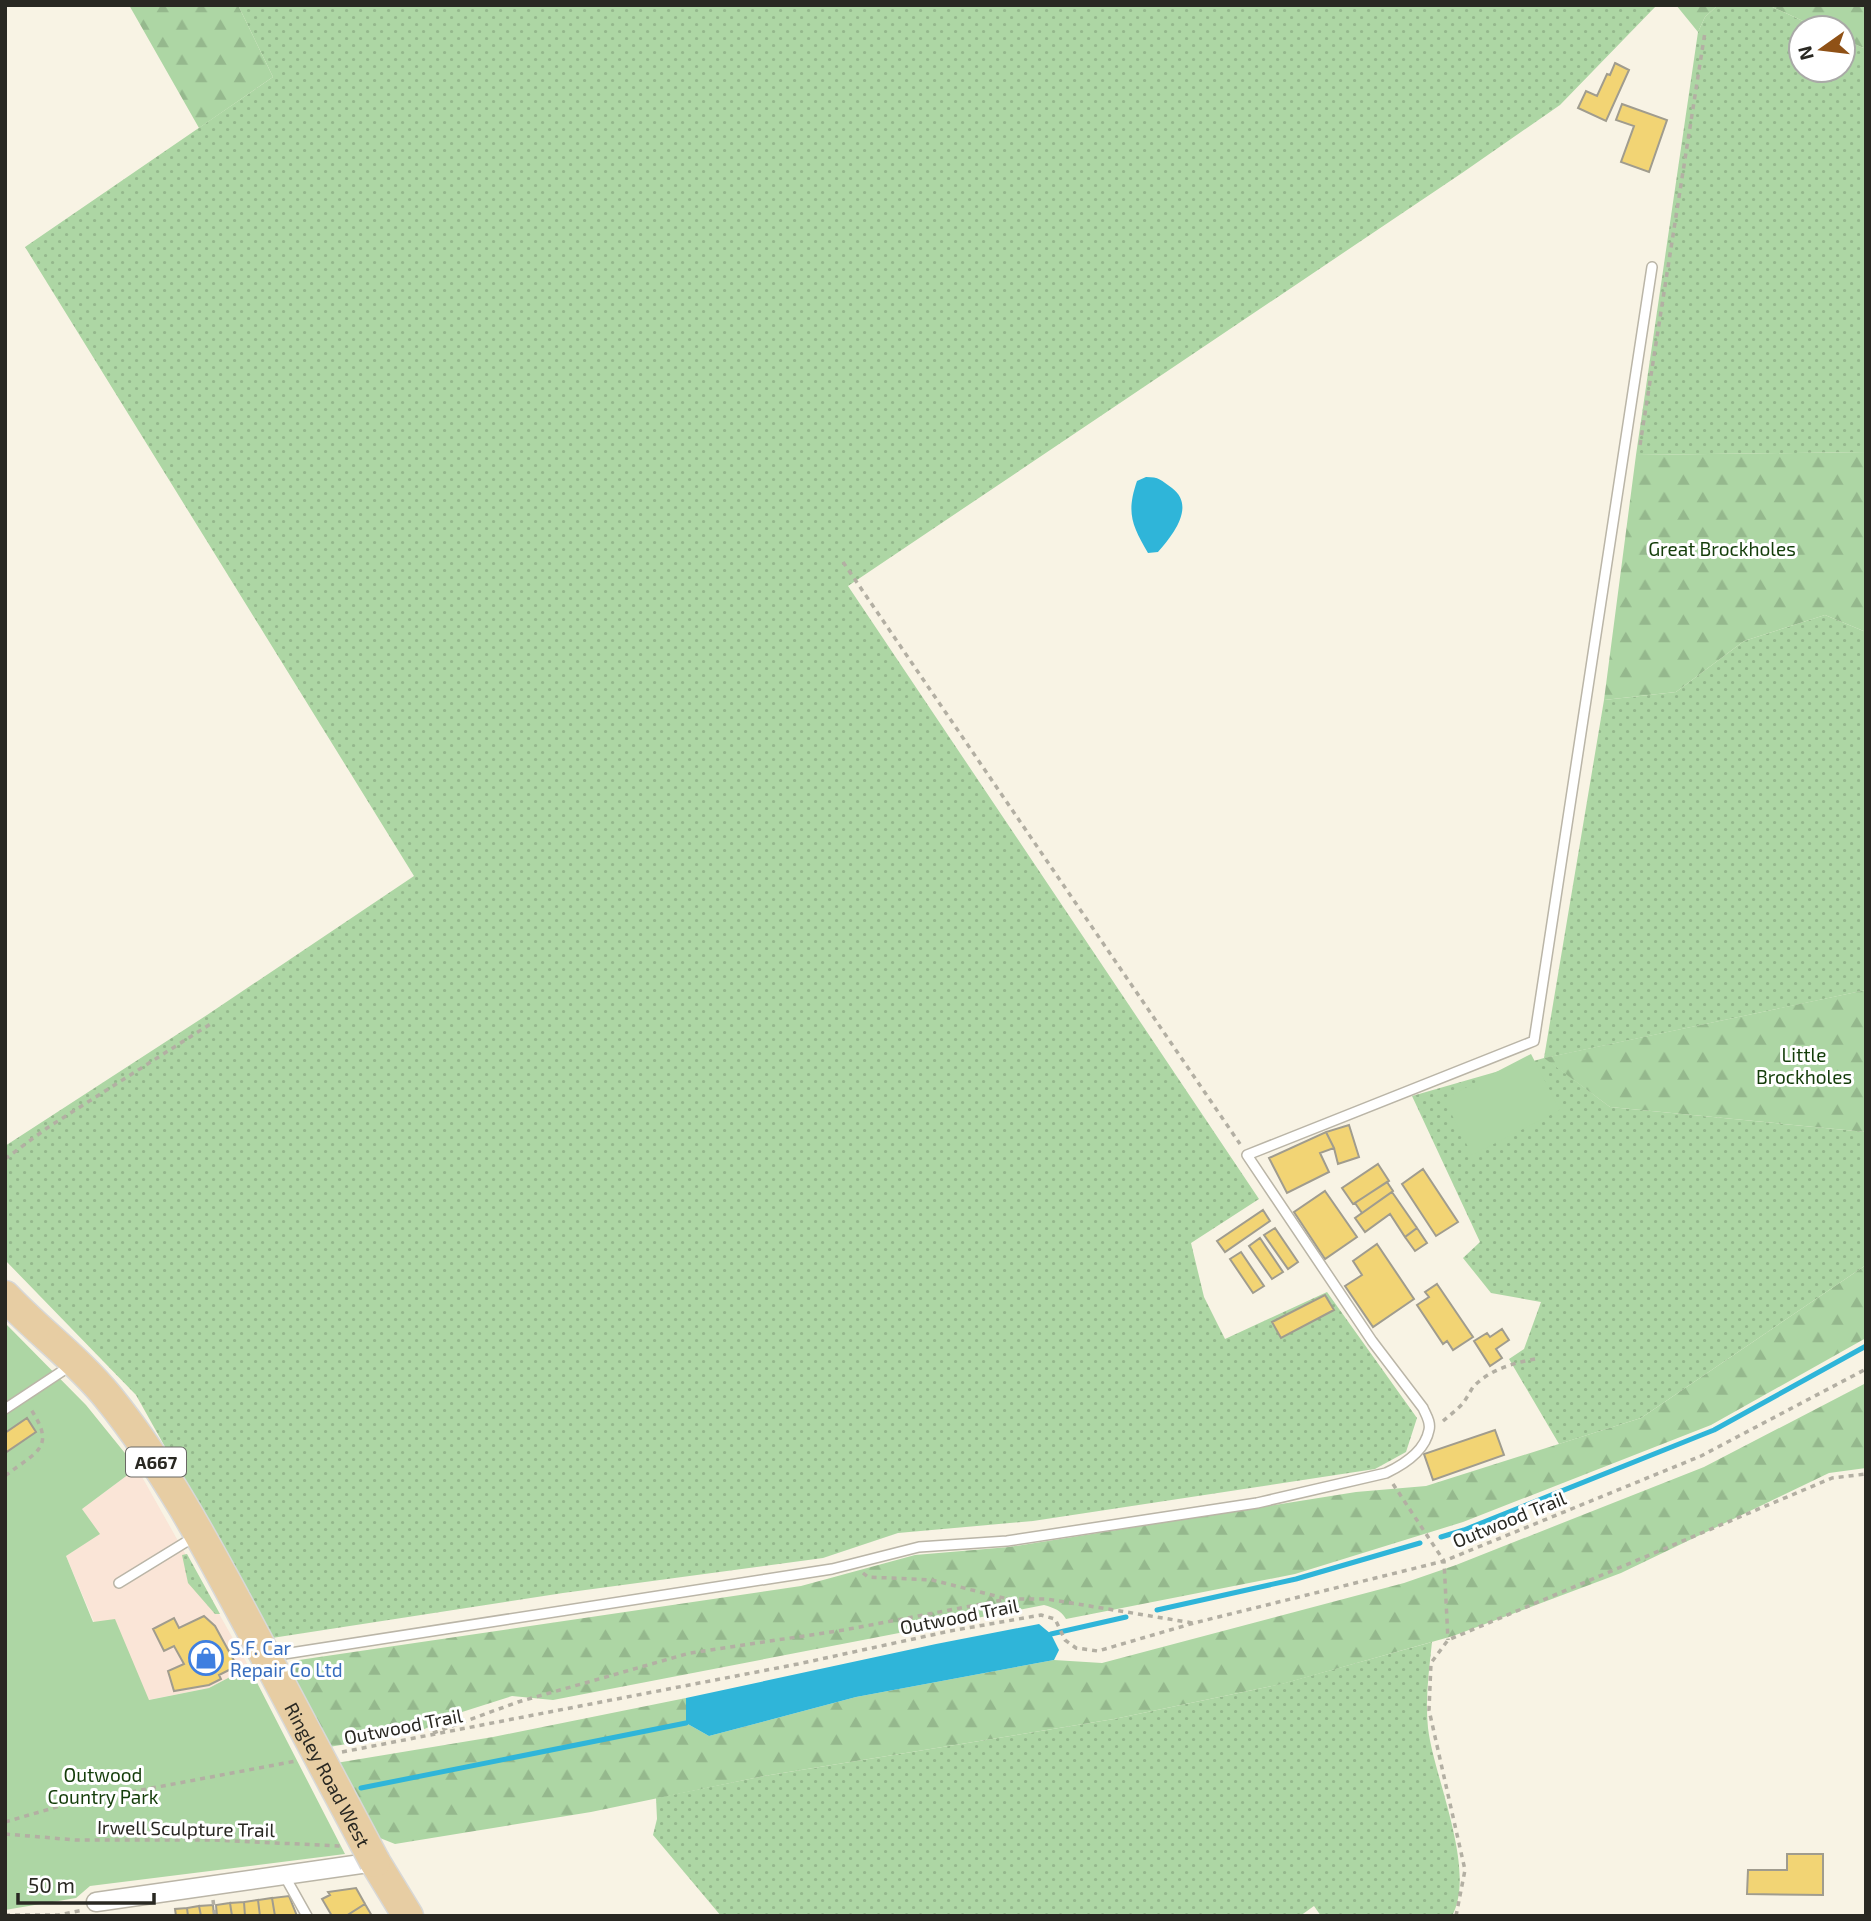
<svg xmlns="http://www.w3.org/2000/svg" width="1871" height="1921" font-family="'Exo 2',sans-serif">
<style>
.commercial{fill:#fae5d7}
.grass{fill:url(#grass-dots)}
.forest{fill:url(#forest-firs)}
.park{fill:#add6a4}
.water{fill:#2fb5d9}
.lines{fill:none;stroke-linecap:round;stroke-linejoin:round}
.stream{stroke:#2fb5d9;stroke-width:5}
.building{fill:#f2d474;stroke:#a09c8e;stroke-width:2}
.lane-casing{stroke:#bab5a7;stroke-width:12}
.street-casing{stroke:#bab5a7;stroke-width:21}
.primary-casing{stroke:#d8d8d7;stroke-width:33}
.path{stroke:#b3afa3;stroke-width:3.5;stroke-dasharray:5 5;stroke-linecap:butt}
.lane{stroke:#fff;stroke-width:9}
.street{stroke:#fff;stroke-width:18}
.primary{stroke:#e7cda3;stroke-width:30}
.primary-bridge-casing{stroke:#d8d8d7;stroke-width:33;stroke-linecap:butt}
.primary-bridge{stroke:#e7cda3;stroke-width:30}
.labels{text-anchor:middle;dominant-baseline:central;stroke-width:6;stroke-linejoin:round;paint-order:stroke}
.shield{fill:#fff;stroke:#696864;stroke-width:2}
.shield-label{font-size:18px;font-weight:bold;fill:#292822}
.park-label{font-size:19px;fill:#143d0a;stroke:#fff}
.street-label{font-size:19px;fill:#292822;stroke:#fff}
.shop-label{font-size:19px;fill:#366cbe;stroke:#fff;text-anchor:start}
</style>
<defs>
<pattern id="grass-dots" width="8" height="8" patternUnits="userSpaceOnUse" patternTransform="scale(1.75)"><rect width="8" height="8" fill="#add6a4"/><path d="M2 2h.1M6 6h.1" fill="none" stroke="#95b88d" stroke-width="1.8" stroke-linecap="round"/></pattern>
<pattern id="forest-firs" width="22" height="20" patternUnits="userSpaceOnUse" patternTransform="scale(1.75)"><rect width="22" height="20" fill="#add6a4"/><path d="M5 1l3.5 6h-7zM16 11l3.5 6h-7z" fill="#95b88d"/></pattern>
</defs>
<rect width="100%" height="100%" fill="#f8f3e4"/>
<!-- commercial -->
<path class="commercial" d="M137,1468L249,1667L209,1688L148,1700L94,1622L66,1556L99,1534L82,1509Z"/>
<!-- grass -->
<path class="grass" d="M238,5H1657L1560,105L1462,173L848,586L1259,1199L1191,1243L1204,1297L1225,1339L1327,1292L1417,1418L1406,1452L1375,1469L1033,1521L898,1533L823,1558L563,1593L272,1638L136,1395L5,1260V1146L207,1015L414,876L25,247L273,77Z
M1718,5H1768L1818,28H1801V70H1843V39L1866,49V452L1636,455L1698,32L1705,17Z
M1825,615L1866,632V990L1545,1058L1610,1107L1866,1132V1265L1641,1418L1559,1444L1509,1359L1524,1349L1541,1302L1491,1293L1463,1258L1480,1242L1412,1096L1544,1058L1604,700L1676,692L1744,641Z
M187,1554L220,1614H215L188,1583L182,1555Z
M1432,1642C1429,1671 1425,1699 1428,1728C1434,1778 1477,1870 1452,1916H1321L1314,1906L1300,1916H721L653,1835L657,1819L656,1798L764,1776L1114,1719L1281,1684Z"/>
<!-- forest -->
<path class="forest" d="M129,5H238L273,77L199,128Z
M1676,5H1718L1705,17L1698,32Z
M1768,5H1866V49L1843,39V28H1818Z
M1866,452V632L1825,615L1744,641L1676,692L1604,700L1636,455Z
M1866,990V1132L1610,1107L1544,1058Z
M1866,1265V1338L1711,1425L1463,1522L1295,1574L1066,1619C1061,1610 1054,1608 1044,1605L553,1700L512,1696L462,1712L418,1732L329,1747L289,1675L292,1668L299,1660L801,1586L915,1555L1009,1547L1356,1492L1426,1486L1641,1418Z
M1866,1383V1468L1829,1473L1621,1573L1453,1636L1282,1684L1114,1719L764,1776L591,1812L395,1844L380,1838L373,1832L336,1763L493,1737L686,1698V1723L709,1736L856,1697L1054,1660L1102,1663L1404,1583L1456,1565L1704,1467Z"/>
<!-- park -->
<path class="park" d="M1531,1054L1560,1110L1472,1155L1444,1099Z
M5,1323L86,1405L137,1468L82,1509L100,1534L66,1556L93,1622L115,1619L149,1700L209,1688L249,1667L345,1854L90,1886L76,1898L5,1910Z"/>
<!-- water -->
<path class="water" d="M1146,477C1159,477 1161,480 1172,488C1196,506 1173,535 1158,552L1148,553C1132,525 1126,513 1137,481Z
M1039,1624L1051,1634L1059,1650L1054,1660L856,1697L709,1736L686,1723V1698L936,1644Z"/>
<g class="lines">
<!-- stream -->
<path class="stream" d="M1441,1537L1464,1530L1714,1430L1866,1346
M1157,1610L1296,1579L1420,1543
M1051,1634L1126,1617
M361,1788L686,1723"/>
</g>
<!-- building -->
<path class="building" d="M1615,63L1629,70L1606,121L1578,108L1586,91L1597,96L1607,74L1610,75Z
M1622,104L1667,120L1649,172L1621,162L1634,126L1616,120Z
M1349,1125L1359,1157L1338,1164L1334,1148L1326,1132Z
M1326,1132L1334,1148L1320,1153L1329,1172L1287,1193L1269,1158Z
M1378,1164L1389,1181L1353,1204L1342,1188Z
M1423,1169L1458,1222L1436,1236L1402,1184Z
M1387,1182L1393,1191L1362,1213L1355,1203Z
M1325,1191L1357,1237L1325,1259L1294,1212Z
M1392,1192L1417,1228L1405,1237L1390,1214L1365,1232L1355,1218Z
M1263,1210L1270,1221L1225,1252L1217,1241Z
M1275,1228L1298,1262L1288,1269L1264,1235Z
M1417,1228L1427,1243L1415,1251L1405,1237Z
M1260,1238L1283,1272L1272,1279L1249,1246Z
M1377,1244L1414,1299L1373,1327L1345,1286L1362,1275L1353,1261Z
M1241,1252L1264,1286L1253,1293L1230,1259Z
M1437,1284L1473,1337L1453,1350L1447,1341L1443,1344L1417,1305L1429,1297L1425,1292Z
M1325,1295L1334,1310L1281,1338L1272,1322Z
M1502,1329L1509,1340L1496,1349L1502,1358L1490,1366L1474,1341L1487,1333L1490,1337Z
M27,1418L36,1432L5,1453V1433Z
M1495,1430L1504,1455L1433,1480L1424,1454Z
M204,1616L215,1626L237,1666L219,1675L221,1679L209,1685L174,1691L168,1671L184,1664L174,1646L164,1651L153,1629L174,1618L179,1628Z
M1787,1854H1823V1895L1747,1894L1748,1870H1787Z
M356,1888L365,1904L346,1916H332L322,1899L330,1895L328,1892Z
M289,1896L297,1916H275L272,1898Z
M272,1898L275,1916H260L258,1900Z
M258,1900L260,1916H245L244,1902Z
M244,1902L245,1916H232L230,1903Z
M230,1903L232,1916H217L216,1905Z
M365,1904L372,1916H346Z
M213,1905L214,1916H201L199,1906Z
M199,1906L201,1916H188L187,1908Z
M187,1908L188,1916H176L175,1909Z"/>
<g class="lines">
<!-- lane casing -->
<g class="lane-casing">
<path id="lane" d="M5,1409L73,1364
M119,1583L194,1537
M271,1656L832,1569L919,1547L1007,1541L1257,1503L1386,1473C1403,1465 1425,1451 1429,1430C1431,1422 1426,1415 1423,1408L1372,1341L1247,1155L1534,1041L1652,267
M284,1875L307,1916"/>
</g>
<!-- street casing -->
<g class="street-casing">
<path id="street" d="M96,1902L375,1862"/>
</g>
<!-- primary casing -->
<g class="primary-casing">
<path id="primary" d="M5,1296C38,1331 78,1360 108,1397C172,1476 218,1568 266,1657
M375,1862L408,1916"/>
</g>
<!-- path -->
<path class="path" d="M1640,445L1705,32
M843,562L1240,1144
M5,1159L47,1128L212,1023
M1443,1421C1450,1415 1458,1409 1464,1402C1467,1397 1470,1392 1473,1387C1489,1370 1513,1363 1535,1359
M5,1476C37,1451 57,1448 30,1408
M1393,1484L1444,1561L1448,1640
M863,1573L868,1577L932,1580L1008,1599H1047L1193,1623
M433,1733L518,1702L690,1653L844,1630L1008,1599
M342,1752L798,1664L950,1631L1041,1615L1055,1619L1065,1640L1076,1648L1098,1651L1194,1623L1444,1561L1701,1456L1866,1369
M5,1822L67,1804L296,1761
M5,1834L76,1840H213L340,1846
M213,1900L215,1916
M5,1915H58L83,1910
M1456,1916L1465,1870L1429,1710L1431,1663L1448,1640L1832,1478L1866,1474"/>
<!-- lane -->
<use href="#lane" class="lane"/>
<!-- street -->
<use href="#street" class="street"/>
<!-- primary -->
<use href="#primary" class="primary"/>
<!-- primary-bridge casing -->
<g class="primary-bridge-casing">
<g id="primary-bridge">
<path id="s1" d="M266,1657L375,1862"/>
</g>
</g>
<!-- primary-bridge -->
<use href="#primary-bridge" class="primary-bridge"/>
</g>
<!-- icons -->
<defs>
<g id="shop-ring" transform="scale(1.75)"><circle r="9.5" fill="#fff" stroke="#3f7fe0" stroke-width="1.5"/><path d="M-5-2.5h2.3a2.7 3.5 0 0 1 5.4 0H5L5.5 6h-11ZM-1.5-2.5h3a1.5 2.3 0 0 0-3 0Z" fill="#3f7fe0"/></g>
</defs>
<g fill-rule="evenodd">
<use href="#shop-ring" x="206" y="1658"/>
</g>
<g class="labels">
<!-- shield labels -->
<rect class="shield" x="126" y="1447.5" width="60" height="29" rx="5"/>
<g class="shield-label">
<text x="156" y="1462">A667</text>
</g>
<!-- park labels -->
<g class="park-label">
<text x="1722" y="548">Great Brockholes</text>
<text x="1804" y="1054">Little<tspan x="1804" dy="22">Brockholes</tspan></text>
<text x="103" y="1774">Outwood<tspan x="103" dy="22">Country Park</tspan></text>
</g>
<!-- street labels -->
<g class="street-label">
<text transform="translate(1509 1519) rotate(-22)">Outwood Trail</text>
<text transform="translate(959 1616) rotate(-11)">Outwood Trail</text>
<text transform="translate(403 1726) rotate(-11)">Outwood Trail</text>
<text stroke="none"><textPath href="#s1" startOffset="133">Ringley Road West</textPath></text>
<text transform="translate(186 1828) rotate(1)">Irwell Sculpture Trail</text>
</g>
<!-- shop labels -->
<g class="shop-label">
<text x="230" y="1647">S.F. Car<tspan x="230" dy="22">Repair Co Ltd</tspan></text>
</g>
</g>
<!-- border -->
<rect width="1871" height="1921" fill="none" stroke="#292822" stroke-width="14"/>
<!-- north arrow -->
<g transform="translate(1822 49) rotate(256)"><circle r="33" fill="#ffffff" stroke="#a9a9a7" stroke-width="2"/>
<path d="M0-5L12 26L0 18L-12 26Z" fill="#8f5116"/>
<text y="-10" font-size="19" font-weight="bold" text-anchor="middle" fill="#292822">N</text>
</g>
<!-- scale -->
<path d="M18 1893v10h136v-10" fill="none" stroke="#292822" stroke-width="3.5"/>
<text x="28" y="1893" font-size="21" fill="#292822" stroke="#ffffff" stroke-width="5" paint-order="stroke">50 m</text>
</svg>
